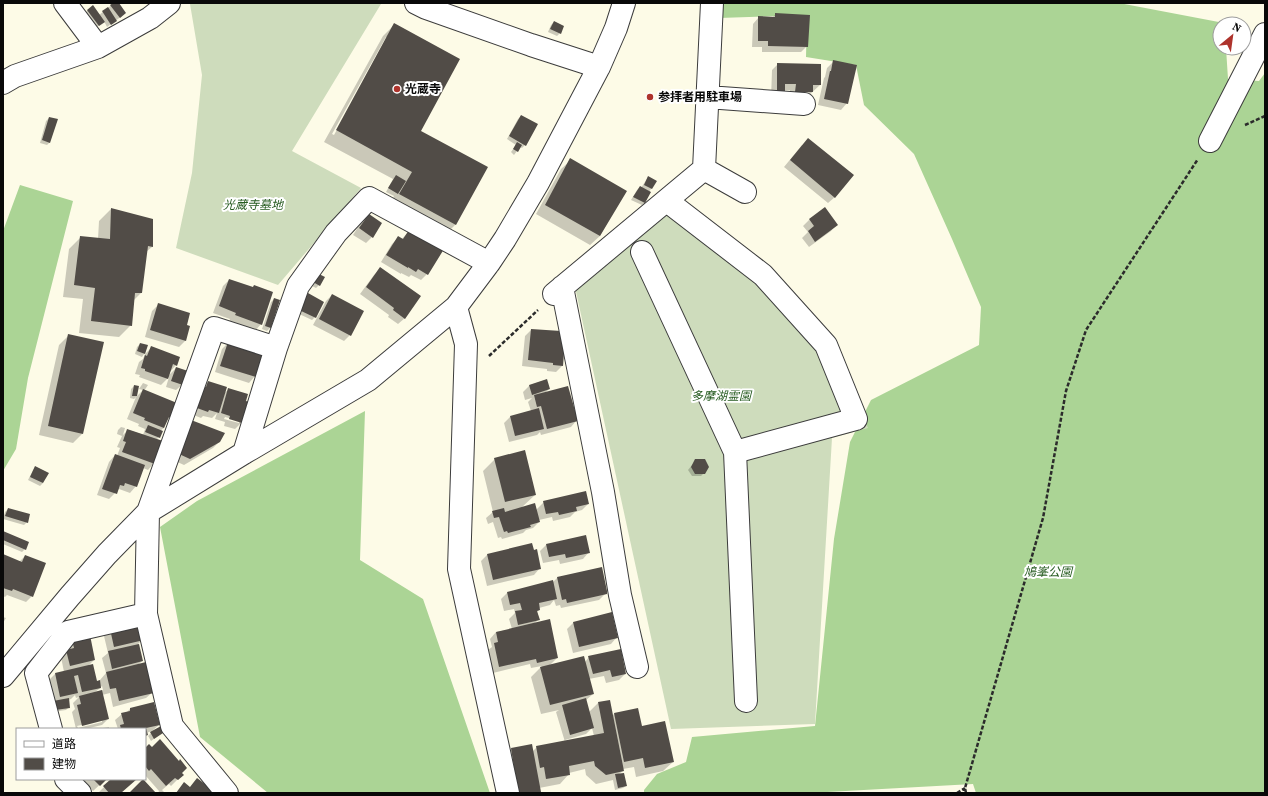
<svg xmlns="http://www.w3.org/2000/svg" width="1268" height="796" font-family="'Source Serif 4','Noto Sans JP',serif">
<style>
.forest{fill:#abd495}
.cemetery{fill:#cedcbc}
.shadow{fill:#0003;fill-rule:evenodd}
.building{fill:#514c47}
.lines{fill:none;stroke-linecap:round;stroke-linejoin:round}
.minor-casing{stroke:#3c3c3c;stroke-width:24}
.path{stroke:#2b2b2b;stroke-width:2.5;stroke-dasharray:4 2;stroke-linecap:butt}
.minor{stroke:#fff;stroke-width:22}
.poi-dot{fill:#ae332c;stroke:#fff;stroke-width:1.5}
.labels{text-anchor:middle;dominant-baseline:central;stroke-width:4;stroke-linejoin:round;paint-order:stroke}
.poi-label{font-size:12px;font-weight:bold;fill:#090909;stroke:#fff;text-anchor:start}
.park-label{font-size:12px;font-style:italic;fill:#265b20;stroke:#fff}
</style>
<rect width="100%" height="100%" fill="#fdfbe7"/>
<!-- forest -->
<path class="forest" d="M717,3H1119L1224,23L1225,24H1220V48H1226L1228,79L1259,81L1265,73V793H976L973,784L809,793H644V790L657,774L686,762L692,737L815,726L834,539L850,442L871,400L979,345L981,307L952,239L914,154L864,105L856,65L806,57L807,15L719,18Z
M20,185L73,201L28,378L16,449L3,471V231Z
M365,411L360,560L423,599L490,793H268L200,737L160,527L197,501Z"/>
<!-- cemetery -->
<path class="cemetery" d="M192,3H379L381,4L292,151L361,188L278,285L176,248L192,173L202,75L190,4Z
M681,199L768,265L829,340L868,428L832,438L815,724L671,729L575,287Z"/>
<!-- shadow -->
<path class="shadow" d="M114,3H118L122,16L107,27L104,21L96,28L85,13L88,10L99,15Z
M776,14L807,46L801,52H762V47H752L753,24L759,17L772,18Z
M554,22L560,33L557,36L548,32L551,25Z
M395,24L419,131L486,168L455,225L443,237L388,207L394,196L386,192L393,179L324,142L383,36ZM386,37H388L334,135L332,134Z
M834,61L847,103L841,110L818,105L824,78L825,77L827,68Z
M778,64L820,85L806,98H790V90H784L771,99L772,70Z
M521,116L525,145L522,148L520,147L514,155L511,152L516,145L507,139L518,119Z
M49,118L50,142L47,145L40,143L46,121Z
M802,145L835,197L828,203L784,167Z
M571,160L625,191L600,236L590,245L536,214L561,169Z
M648,177L656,181L649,192L645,203L642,205L631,200L637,190L640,187L641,188Z
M111,209L152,220V247L146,252L141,293L133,301L131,325L119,337L79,333L83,299L63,297L69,249L81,237L98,239L99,221Z
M369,215L372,237L366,243L353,235L362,221Z
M809,220L837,224L831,231L809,247L802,238L808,232L803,226Z
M409,231L427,274L421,280L411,275L409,277L401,273V274L381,262L392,244L398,238L401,240Z
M381,269L405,318L398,324L388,317L389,315L360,294L374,275Z
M315,277L319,285L316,288L310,285Z
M229,280L252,288L254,286L261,324L255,331L229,322L230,319L213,313L223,286Z
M308,295L315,317L312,320L297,313L305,297Z
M332,295L350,335L344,341L313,325L326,301Z
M274,299L279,301L270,328L267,331L262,329L271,302Z
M159,304L186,326L189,327L185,341L179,347L145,337L152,311Z
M531,330L560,341L562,366L556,372L547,371V369L522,366L525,336Z
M69,335L82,434L73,443L39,435L59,345Z
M228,343L255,376L249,383L215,372L222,349Z
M140,344L144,354L142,357L135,354L137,347Z
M151,348L176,365L170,372L169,375L176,368L183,384L176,390L166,387L169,377L161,385L139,377L140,375L135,374L139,362L143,359L145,354Z
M546,380L549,389L544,394L577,420L571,427L541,435L540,432L537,435L509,442L504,423L510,417L531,411L528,402L532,398L525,400L523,392L529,386Z
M208,382L224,393L229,389L245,401L241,423L235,429L224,426L225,422L215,419L217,413L212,418L203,416L201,418L191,414L197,394ZM225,417L239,421V423L224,419Z
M143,383L148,385L144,391L170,417L166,421L164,428L160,431L159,437L156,440L154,463L148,470L143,468L136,486L130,493L119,489L109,499L97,495L109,462L115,455L117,456L120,448L117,447L122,436L117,434L118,430L121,427L125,428L123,435L128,430L143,435L145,429L138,426L139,424L127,419L136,397L143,390L139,389Z
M134,386L137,396L134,399L130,398L131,389Z
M185,427L220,441L213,448L184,465L173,460Z
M495,459L535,495L521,508L536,510L544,502L588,504L582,510L575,512L570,517L553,521L552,517L539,520V522L533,528L526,530L523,533L502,539L501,537L498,538L493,522L488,524L486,518L493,512L483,471Z
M696,460L704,473L701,476H692L688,470Z
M35,467L43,483L40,486L28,480L33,470Z
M8,509L27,522L24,525L3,519L5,512Z
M3,532L25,549L22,552L3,544Z
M531,544L540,568L534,575L487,586L481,561L487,555Z
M546,545L589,552L583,559L560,564L559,560L543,563L540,551Z
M3,555L19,562L25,556L32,596L26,602L7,595L5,597L3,596Z
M601,569L606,593L599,600L561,608L560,605L556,606L554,600L550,605L539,608V610L537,612L539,619L534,624L557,658L550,665L585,662L589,657L625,674L619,680L606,683L604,676L589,679L593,694L585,701L588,713L598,703L612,716L614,714L637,709L641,727L673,762L663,771L636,777L634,767L623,769V771L619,774L626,786L623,788L615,790L613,780L596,784L586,775L585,769L569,773V774L560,784L539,788V792L538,793H511L505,755L511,749L533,751L537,747L565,742L556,712L559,710L541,714L531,677L542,666L531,668L530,664L493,673L488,650L492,647L490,639L496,632L512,629L509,619L515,613L514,609L504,611L501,599L507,593L552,583L557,578ZM592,728L594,736L566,742L565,740L586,734Z
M611,613L617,637L611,644L573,653L567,629L573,623Z
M3,617L6,618L3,623Z
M111,630L143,639L138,644L142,661L137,666L153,692L146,698L113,707L110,693L102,695L108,719L102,725L85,729H76L72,712L75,709L73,703L79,697L76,698L75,695L71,699L68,700L69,707L66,710L52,712L49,680L55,674L64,672L61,657L73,640L94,660L87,667L96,682L100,681V680L106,673L102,658L108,653L104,636ZM102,686L103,690L95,692L99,689ZM102,720V722L78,728L77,726Z
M130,709L159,725L152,731L146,733L147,735L145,737V729H118L115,720L122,714L126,713Z
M109,727V729H97Z
M165,731L151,741L148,736L151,733Z
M145,749L182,775L171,786L169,784L162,790L164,792L163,793H158L159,791L145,775Z
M82,779H106L93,791Z
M112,779H136L120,793H98Z"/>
<!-- building -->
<path class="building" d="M113,3H119L126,13L120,18L110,5Z
M93,5L105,22L99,26L87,10Z
M108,7L117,21L111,25L102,11Z
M775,13L810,15L808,47L768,46V41H758V16L775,17Z
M554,21L564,26L561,34L550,29Z
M394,23L460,59L421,131L488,167L456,225L399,194L412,172L336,130Z
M833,60L857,65L848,104L824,99L830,71H831Z
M777,63L821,64V85H813V92H795L796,84H785V94H777Z
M521,115L538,124L526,146L509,136Z
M49,117L58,119L50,143L42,140Z
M808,138L854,175L835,198L790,160Z
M517,142L522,145L518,152L513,149Z
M570,158L627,191L600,236L545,205Z
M396,175L406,181L398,194L388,188Z
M648,176L657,181L652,189L644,185Z
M640,186L651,192L645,203L633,197Z
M825,207L838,225L815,242L808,231L814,226L809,219Z
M111,208L153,219V247L148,246L142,293H135L132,326L91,321L95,288L74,285L80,236L110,239Z
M369,214L382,223L373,238L359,228Z
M409,230L444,249L428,275L418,269L416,272L408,267V268L386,255L398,236L403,239Z
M380,267L421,296L405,319L393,310L394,308L366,287Z
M317,273L325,277L320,286L313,282Z
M229,279L253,287L254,285L273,292L262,325L235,315L236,313L219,306Z
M308,293L324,302L316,318L299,310Z
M332,294L364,311L351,336L319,319Z
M274,298L280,300L271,328L265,326Z
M158,303L190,313L187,325L190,326L186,341L150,330Z
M531,329L561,331V340H565L563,366L553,365V363L528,360Z
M68,334L104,342L83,434L48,426Z
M228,342L263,353L256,377L220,366Z
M140,343L148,345L145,354L137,351Z
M151,346L180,357L177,366L173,364L168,379L145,371V369L141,368L145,355L147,356Z
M176,367L188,371L183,385L171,381Z
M547,379L550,389L532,395L529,385Z
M208,381L227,387L219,413L209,410L208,412L197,408L203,386L206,387Z
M134,385L139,386L137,396H132Z
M568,386L578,421L547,429L541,406L537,407L534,395Z
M228,388L248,394L246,401L249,402L242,423L229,419L230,416L221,413Z
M143,389L177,403L171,417H169L164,428L144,420L145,418L133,413Z
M539,408L544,429L515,436L510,416Z
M191,420L225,433L220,442L190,459L179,454Z
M148,425L163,431L160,438L145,432Z
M127,429L163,441L155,464L122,452L126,442L123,441Z
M525,450L536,495L505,502L494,458Z
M115,454L145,465L137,487L125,483L124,486L120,485L117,494L102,489Z
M695,459H705L709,467L705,474H695L691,467Z
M35,466L49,473L43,483L30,477Z
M586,491L589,504L576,507L577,511L559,515L558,512L546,514L543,501Z
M535,503L540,522L530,525L531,527L508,533L507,531L504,532L499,517L494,518L492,511L504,508L505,512Z
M8,508L30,514L28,523L5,516Z
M3,531L29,542L26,550L3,540Z
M586,535L590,553L566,558L565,554L549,557L546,544Z
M532,543L534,550L537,549L541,569L493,580L487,554Z
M3,554L22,562L25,555L46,563L33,597L13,589L12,591L3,588Z
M602,567L607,591V594L567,603L566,599L562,600L557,577Z
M553,580L557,599L539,603L540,610L537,611L540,620L518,625L515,611L522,610L520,603L510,605L507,592Z
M612,612L618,638L579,647L573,622Z
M550,619L558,658L537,663L536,659L499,667L494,643L498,642L496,632Z
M140,622L144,640L114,647L110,629Z
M90,635L95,660L70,666L66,650L74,648L72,640Z
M139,644L143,661L112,669L108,651Z
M621,649L626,674L612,677L610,670L593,674L588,656Z
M584,656L594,694L550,705L540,667Z
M146,662L154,693L119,701L116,688L110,689L106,672Z
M93,664L97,681L100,680L101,688L82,692L78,675L74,676L78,693L60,697L55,673Z
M102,690L109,719L82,726L77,705L81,704L79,696Z
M69,698L70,708L55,710L53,701Z
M586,698L594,728L570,735L562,705Z
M610,700L624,771L606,775L595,766L594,761L569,766L570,775L546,779L544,767L540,768L536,746L604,733L598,702Z
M154,702L160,725L146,728L148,735L145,736V729H121L120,725L124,724L121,713L130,711V708Z
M638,708L642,726L665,721L674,762L645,768L643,758L624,762L614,713Z
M163,725L166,731L154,739L150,732Z
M160,739L179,761L180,759L187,768L182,773L184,775L178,780L175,778L166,786L151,769L149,771L145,766V748L149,744L152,747Z
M532,744L541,792L518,793L511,748Z
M624,773L627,786L618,788L615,774Z
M197,778L217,793H176L184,782L190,787Z
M93,779H107L100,786Z
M111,779H137L121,793H109L103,786Z
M143,779L156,793H129Z"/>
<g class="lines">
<!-- minor casing -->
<g class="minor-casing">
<path id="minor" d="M65,3L98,47
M416,3L426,8L531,45L599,67
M3,83L15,76L98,47L150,18L169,3
M707,97L804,104
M1210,141L1265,34
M704,169L745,192
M667,201L763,275L826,345L856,419L735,452
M642,252L735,452L746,701
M562,287L603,492L620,595L637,667
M554,294L704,169L712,3
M456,307L466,344L459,569L508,793
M244,453L276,348L298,286L336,233L369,198L489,263
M3,676L70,596L107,554L148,512L244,453L368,380L456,307L489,263L505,239L538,183L599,67L616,28L624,3
M51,729L36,673L68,632L146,614
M66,779L80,793
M227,793L172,726L146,614L148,512L214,328L276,348"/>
</g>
<!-- path -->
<path class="path" d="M1245,125L1265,116
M489,356L538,310
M957,793L965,788
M966,793L965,788L1043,518L1066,391L1086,330L1198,159"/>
<!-- minor -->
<use href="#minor" class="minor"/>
</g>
<!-- markers -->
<g class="poi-dot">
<circle cx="397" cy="89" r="4"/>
<circle cx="650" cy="97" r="4"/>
</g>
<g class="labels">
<!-- poi labels -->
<g class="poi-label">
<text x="405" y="89">光蔵寺</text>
<text x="658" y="97">参拝者用駐車場</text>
</g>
<!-- park labels -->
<g class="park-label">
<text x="253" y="205">光蔵寺墓地</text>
<text x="721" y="396">多摩湖霊園</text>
<text x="1048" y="572">鳩峯公園</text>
</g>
</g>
<!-- border -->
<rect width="1268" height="796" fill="none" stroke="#090909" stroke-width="8"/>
<!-- legend -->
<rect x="16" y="728" width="130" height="52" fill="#ffffff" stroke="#9d9d9d"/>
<rect x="24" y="741" width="20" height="6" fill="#ffffff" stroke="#9d9d9d"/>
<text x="52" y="748" font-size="12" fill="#090909">道路</text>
<rect x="24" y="758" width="20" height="12" fill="#514c47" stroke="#9d9d9d"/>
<text x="52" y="768" font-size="12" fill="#090909">建物</text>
<!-- north arrow -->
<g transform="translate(1232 36) rotate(29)"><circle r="19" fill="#ffffff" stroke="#9d9d9d"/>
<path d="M0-3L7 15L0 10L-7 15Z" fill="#ae332c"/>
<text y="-6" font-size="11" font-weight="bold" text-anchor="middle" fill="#090909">N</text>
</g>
</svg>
